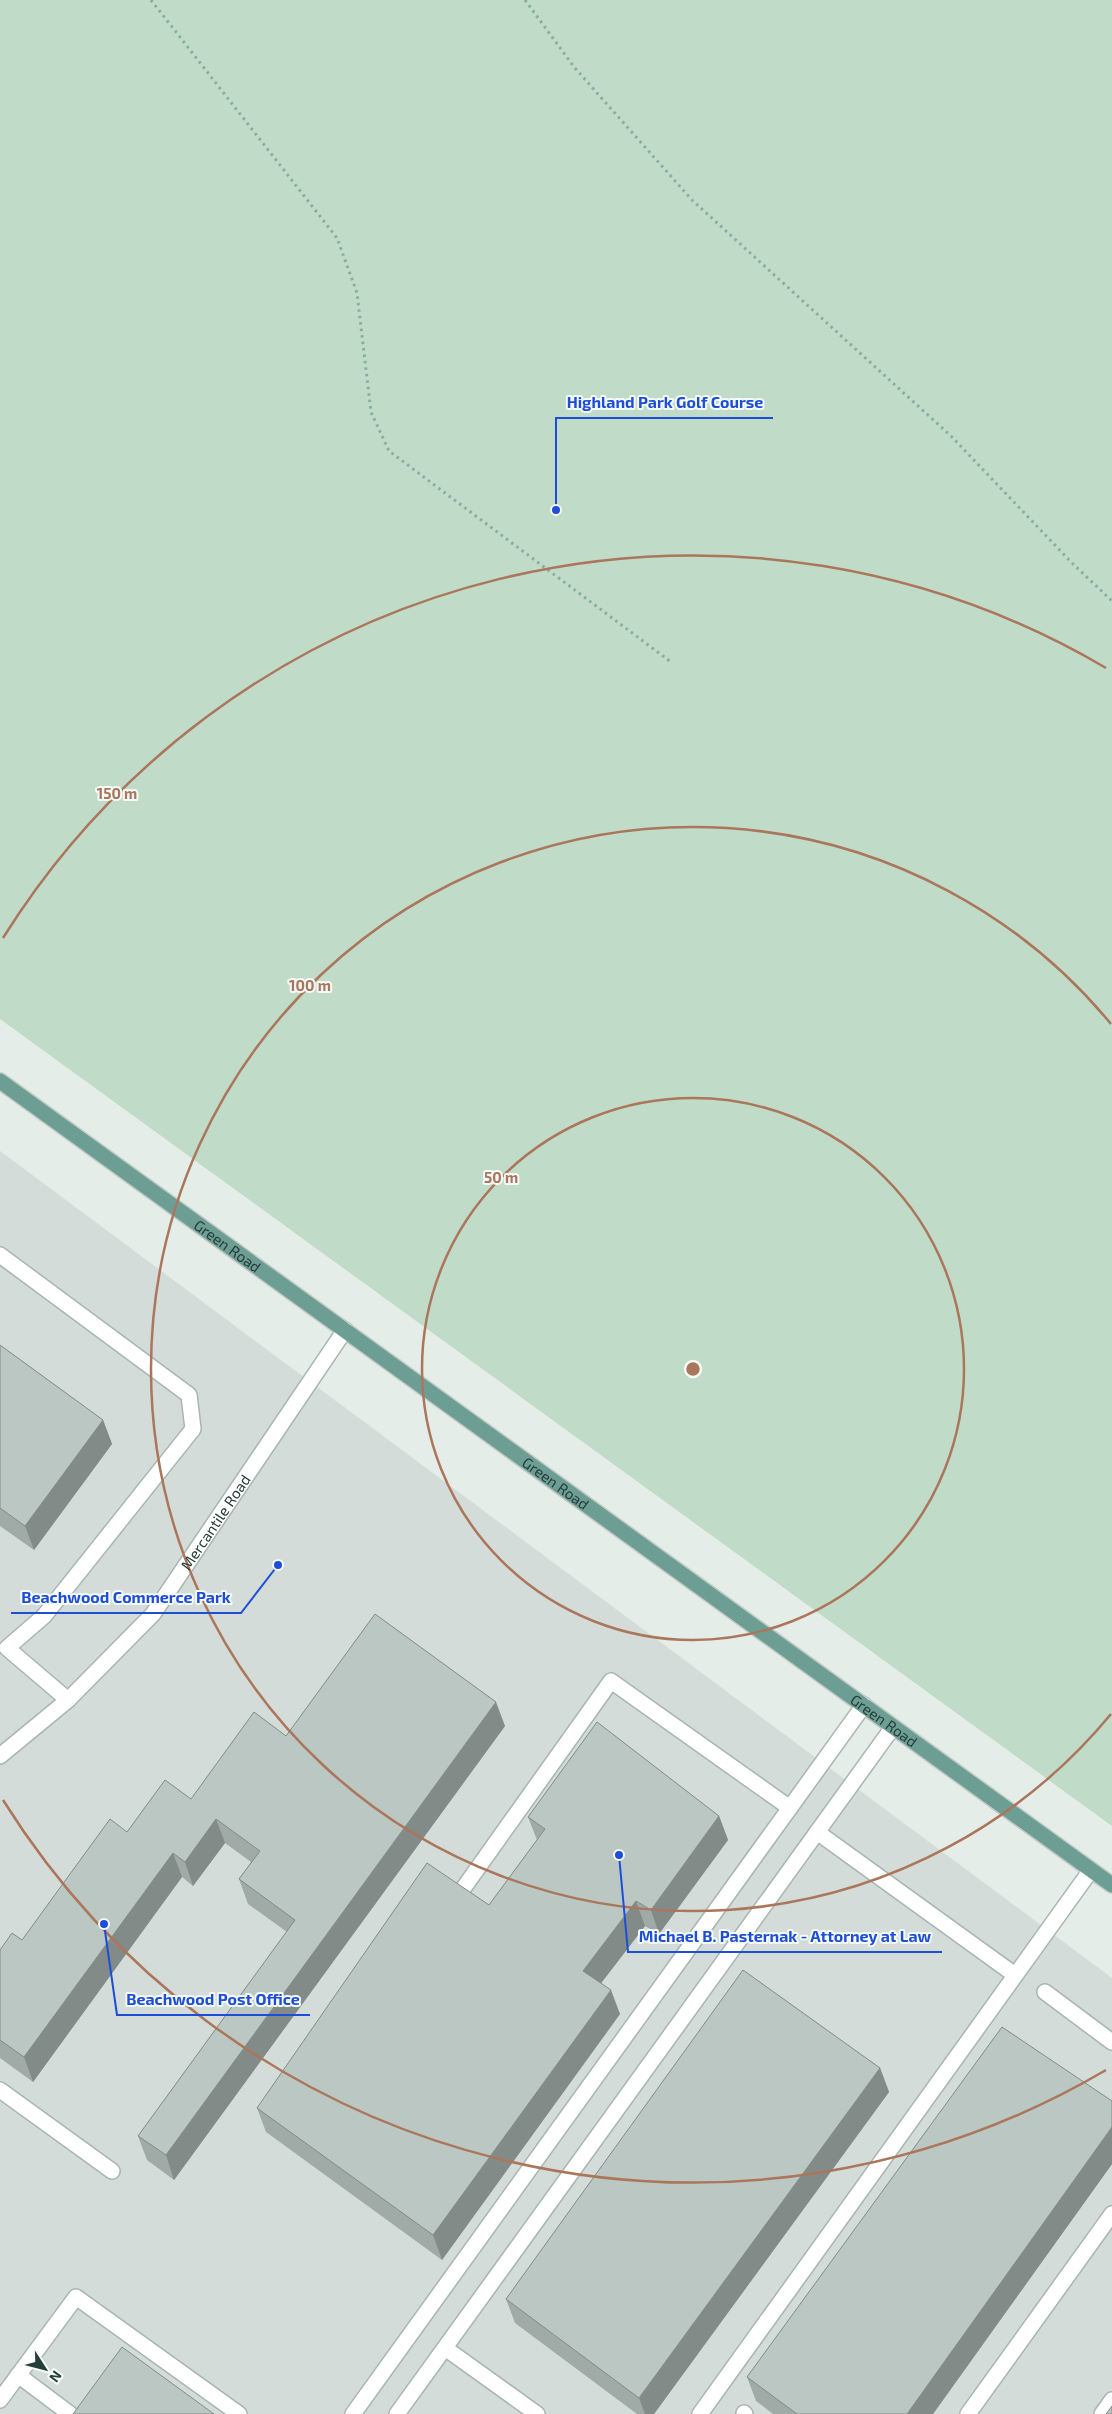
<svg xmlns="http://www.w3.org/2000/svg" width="1112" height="2414" font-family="'Exo 2',sans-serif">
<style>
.built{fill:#d3dcd8}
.green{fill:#c0dbc8}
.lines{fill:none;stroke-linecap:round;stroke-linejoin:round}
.minor-casing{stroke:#a8b5b0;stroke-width:18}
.major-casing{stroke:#c2c9c7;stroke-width:18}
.path{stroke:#88ada3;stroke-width:3;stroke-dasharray:2.5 4;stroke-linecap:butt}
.minor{stroke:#fff;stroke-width:15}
.major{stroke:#6d9e93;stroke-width:15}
.wall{fill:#a0aba7}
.shaded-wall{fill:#828b88}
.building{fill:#bac7c2;stroke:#828b88}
.ring{fill:none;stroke:#ab765b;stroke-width:2.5}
.labels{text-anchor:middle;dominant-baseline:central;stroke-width:4;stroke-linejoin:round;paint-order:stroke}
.street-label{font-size:15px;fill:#253d38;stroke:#f5f9f7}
.centre{fill:#ab765b;stroke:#f5f9f7;stroke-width:2.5}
.ring-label{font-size:15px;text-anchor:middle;font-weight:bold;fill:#ab765b;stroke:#f5f9f7;stroke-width:4;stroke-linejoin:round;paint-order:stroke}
.leader{fill:none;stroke:#1d4ed8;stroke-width:2}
.callout-dot{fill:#1d4ed8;stroke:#f5f9f7;stroke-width:2}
.callout-label{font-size:16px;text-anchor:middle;font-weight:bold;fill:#1d4ed8;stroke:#f5f9f7;stroke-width:4;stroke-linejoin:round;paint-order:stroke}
</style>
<rect width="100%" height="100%" fill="#e5ede9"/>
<!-- built -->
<path class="built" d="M0,1151L1112,1978V2414H0Z"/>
<!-- green -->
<path class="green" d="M0,0H1112V1826L0,1019Z"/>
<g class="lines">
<!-- minor casing -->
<g class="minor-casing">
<g id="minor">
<path d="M0,1255L189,1395L193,1429L44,1616L7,1648L68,1700"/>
<path id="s1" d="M0,1756L68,1700L153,1614L345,1330"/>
<path d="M817,1832L1015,1975"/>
<path d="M455,1900L611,1681L790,1808"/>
<path d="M1045,1992L1112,2042"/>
<path d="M0,2090L112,2171"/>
<path d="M445,2348L537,2414"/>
<path d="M18,2375L70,2414"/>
<path d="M0,2400L76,2297L239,2414"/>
<path d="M744,2413L745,2414"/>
<path d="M353,2414L864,1705"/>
<path d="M397,2414L893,1727"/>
<path d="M700,2414L1091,1870"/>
<path d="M968,2414L1112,2214"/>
<path d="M1102,2414L1112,2400"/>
</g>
</g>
<!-- major casing -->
<g class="major-casing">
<g id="major">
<path id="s2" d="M0,1081L1112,1885"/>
</g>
</g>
<!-- path -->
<path class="path" d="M151,0L337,238L357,293L371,412L389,451L671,662
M525,0L574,67L692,200L951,436L1072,563L1112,601"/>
<!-- minor -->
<use href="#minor" class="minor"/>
<!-- major -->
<use href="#major" class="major"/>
</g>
<!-- wall -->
<path class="wall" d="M0,1345L103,1420L112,1444L34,1550L0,1526Z
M505,1726L174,2180L147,2160L138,2136L287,1932L248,1904L239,1879L251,1862L225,1843L193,1886L182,1877L33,2082L0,2058V1950L22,1940L127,1832L191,1799L286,1736Z
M719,1816L728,1840L659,1934L645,1926L601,1983L620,2014L442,2260L266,2132L257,2108L489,1905L537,1840L528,1817Z
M880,2068L889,2092L654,2414H637L515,2323L506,2299Z
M1112,2101V2164L933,2414H773L756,2401L747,2377Z"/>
<!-- shaded-wall -->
<path class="shaded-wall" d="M103,1420L112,1444L34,1550L25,1526Z
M496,1702L505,1726L174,2180L166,2155Z
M719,1816L728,1840L659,1934L651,1910Z
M216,1819L225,1843L193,1886L185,1862Z
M173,1853L182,1877L33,2082L24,2057Z
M636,1901L645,1926L592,1995L583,1971Z
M611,1990L620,2014L442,2260L433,2235Z
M880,2068L889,2092L654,2414H645L639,2398Z
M1112,2127V2164L933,2414H907Z"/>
<!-- building -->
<path class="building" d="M0,1345L103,1420L25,1526L0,1508Z
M375,1614L496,1702L166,2155L138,2136L295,1920L239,1879L260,1851L216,1819L185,1862L173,1853L24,2057L0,2040V1950L12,1933L22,1940L110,1819L127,1832L165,1780L191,1799L254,1712L286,1736Z
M597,1722L719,1816L651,1910L636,1901L583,1971L611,1990L433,2235L257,2108L427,1863L489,1905L545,1829L528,1817Z
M743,1970L880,2068L639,2398L506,2299Z
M1002,2027L1112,2101V2127L907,2414H797L747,2377Z
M122,2347L214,2414H73Z
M1112,2406V2414H1106Z"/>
<!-- distance rings -->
<g class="ring">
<circle cx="693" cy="1369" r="271"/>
<path d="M1111 1714A542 542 0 1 1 1111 1024"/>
<path d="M1106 2070A814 814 0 0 1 3 1800M3 938A814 814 0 0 1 1106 668"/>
</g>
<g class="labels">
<!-- street labels -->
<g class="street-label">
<text stroke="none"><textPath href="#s2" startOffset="281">Green Road</textPath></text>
<text stroke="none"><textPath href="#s2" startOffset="686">Green Road</textPath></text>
<text stroke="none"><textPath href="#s1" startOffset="320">Mercantile Road</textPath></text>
<text stroke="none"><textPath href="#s2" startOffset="1091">Green Road</textPath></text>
</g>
</g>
<circle cx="693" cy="1369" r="8" class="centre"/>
<g class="ring-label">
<text x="117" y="799">150 m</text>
<text x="310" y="991">100 m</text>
<text x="501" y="1183">50 m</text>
</g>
<!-- callouts -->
<path class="leader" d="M556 510L556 418H773M278 1565L241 1613H11M619 1855L628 1952H942M104 1924L117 2015H310"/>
<g class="callout-dot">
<circle cx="556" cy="510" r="5"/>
<circle cx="278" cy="1565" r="5"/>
<circle cx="619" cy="1855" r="5"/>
<circle cx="104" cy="1924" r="5"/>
</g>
<g class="callout-label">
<text x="665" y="408">Highland Park Golf Course</text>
<text x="126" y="1603">Beachwood Commerce Park</text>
<text x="785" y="1942">Michael B. Pasternak - Attorney at Law</text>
<text x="213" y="2005">Beachwood Post Office</text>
</g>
<!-- north arrow -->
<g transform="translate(45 2369) rotate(126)" stroke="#f5f9f7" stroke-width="4" paint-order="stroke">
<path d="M0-4L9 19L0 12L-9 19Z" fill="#253d38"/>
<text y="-8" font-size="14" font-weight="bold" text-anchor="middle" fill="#253d38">N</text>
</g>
</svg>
